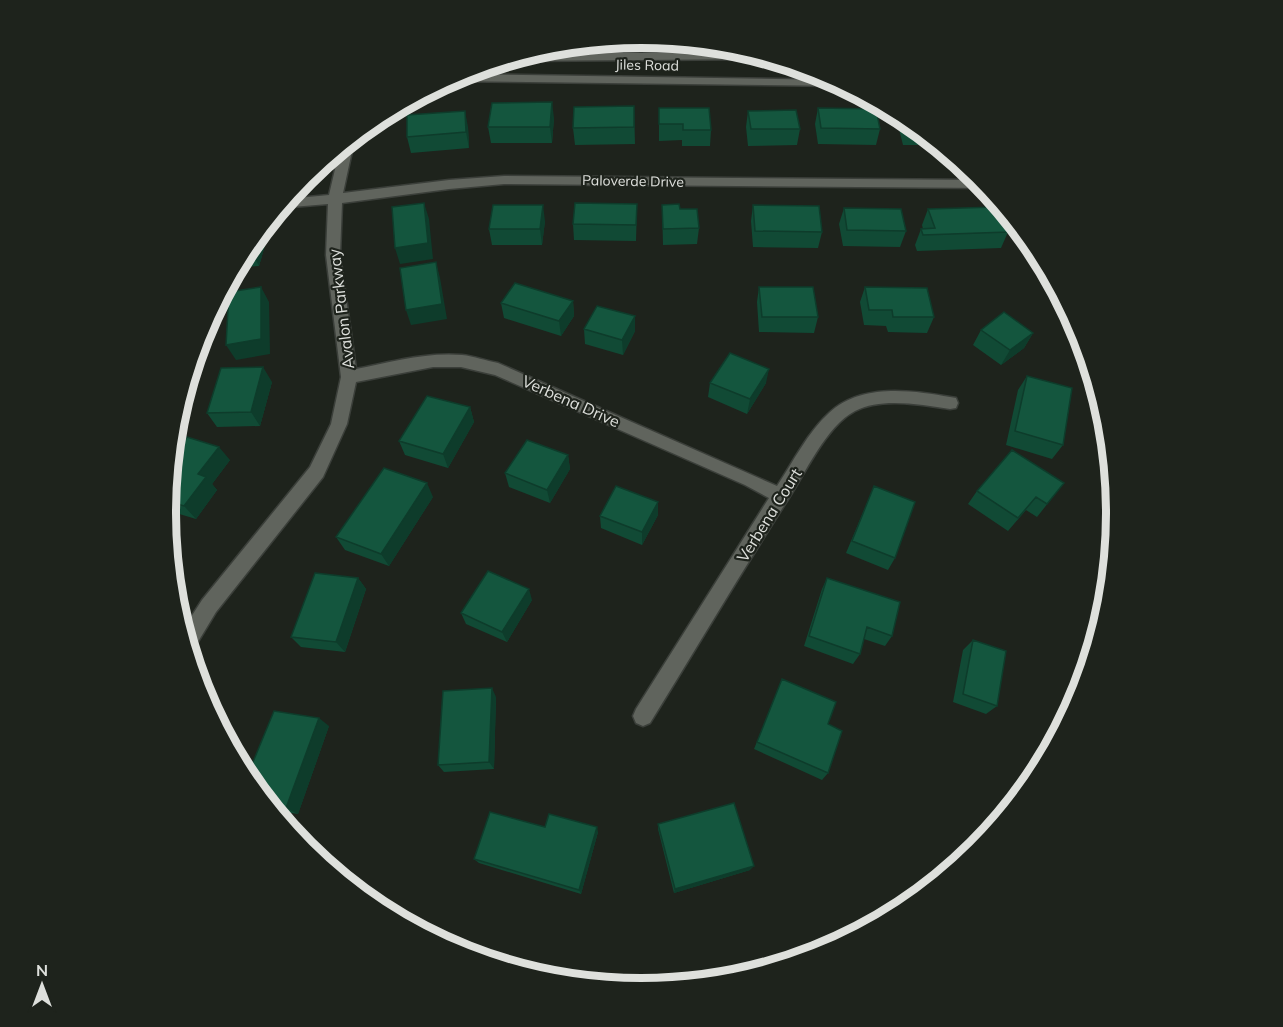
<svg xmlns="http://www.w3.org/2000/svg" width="1283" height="1027" font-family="Mulish,sans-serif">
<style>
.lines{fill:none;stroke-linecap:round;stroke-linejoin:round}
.minor-casing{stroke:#3b3f3a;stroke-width:3}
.minor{fill:#60645d;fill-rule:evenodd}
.wall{fill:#114a35}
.shaded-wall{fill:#0e3c2b}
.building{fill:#14563e;stroke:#0e3c2b;stroke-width:1.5}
.labels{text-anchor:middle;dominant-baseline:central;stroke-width:4.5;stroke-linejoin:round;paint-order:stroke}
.far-street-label{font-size:14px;fill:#dee0dc;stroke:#1e231c}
.street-label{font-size:16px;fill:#dee0dc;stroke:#1e231c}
.rim{fill:none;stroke:#dee0dc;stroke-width:8}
</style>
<rect width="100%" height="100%" fill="#1e231c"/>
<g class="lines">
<!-- minor casing -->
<g class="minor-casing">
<path id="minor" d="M526,53H757L775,59L514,61L509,59Z
M458,74L836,80L847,86L447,81Z
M351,139L354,142L343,193L449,180L504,176L980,180L987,188L504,184L449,189L342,203L340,255L356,369C391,362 426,352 462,355C474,356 486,361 498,363L777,486C793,462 808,432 829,413C860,383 912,390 950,397L956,398L958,403L956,408L950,409C921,405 882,397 855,411C826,426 805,474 787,501C740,574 696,649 650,723L643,726L636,723L633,716L636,709L769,498L745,485L495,375L461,367H433L356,382L347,424L323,477L216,612L193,650L188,651L182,631L202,600L310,467L331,424L341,377L326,255L328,204L280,208L287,199L329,195L340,148Z"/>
</g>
<!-- minor -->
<use href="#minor" class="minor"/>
</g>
<!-- wall -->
<path class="wall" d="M634,106L635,144L575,145L573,128Z
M659,108L711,130L710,146H682V140L659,141Z
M818,108L880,129L876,145L818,144L815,124Z
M748,111L800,129L797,145L748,146L746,127Z
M901,115L906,118L939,145H903L898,125Z
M554,118L552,143H491L488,127Z
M468,127L469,148L411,153L407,137Z
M637,204L636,241L574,240L573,224Z
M662,205L680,209L699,228L697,244L663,245Z
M753,205L822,232L818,248L753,247L751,221Z
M844,208L906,231L900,247L843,246L839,224Z
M928,209L1008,232L1001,248L917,251L915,245L921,229H923L922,225Z
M545,221L542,245H492L489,229Z
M260,231L266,242L259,266L236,267L246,249Z
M1023,231L1037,249H1038H1029Z
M759,287L818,317L814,333L759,332L757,302Z
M865,287L934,317L927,333L888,332L886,326L864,325L860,302Z
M573,301L574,316L561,336L504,318L501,303Z
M584,329L635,331L623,355L585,344Z
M981,330L1033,333L1024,348L1001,365L973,345Z
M1027,376L1063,445L1052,459L1006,445L1018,390Z
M272,382L260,426L217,427L207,413Z
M710,383H766L747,414L708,397Z
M470,407L474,422L448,468L405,455L399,441Z
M568,455L570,469L550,503L509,487L505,473Z
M171,457L230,460L212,484L217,490L196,519L166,510Z
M1064,483L1037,517L1026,510L1008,531L968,504L977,491Z
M874,486L895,558L888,570L846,553Z
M433,497L389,566L345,550L336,537Z
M658,515L642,545L601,528L600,516Z
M358,578L366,589L345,652L301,647L291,637Z
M827,578L892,636L885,646L864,639L860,654L853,664L804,646L822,589Z
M532,600L507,642L466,624L461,613Z
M973,640L997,706L986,714L953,702L963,650Z
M782,679L828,724V773L822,780L754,749Z
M496,697L494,769L444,772L438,765Z
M329,726L298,814L272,810L246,779Z
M658,824L750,870L674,893L658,829Z
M545,827L598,832L581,894L479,863L474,859Z"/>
<!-- shaded-wall -->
<path class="shaded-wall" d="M552,102L554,118L552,143L550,127Z
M465,111L468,127L469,148L466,132Z
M424,203L429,219L433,259L400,264L395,248Z
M543,205L545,221L542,245L540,229Z
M260,231L266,242L259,266L251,251L254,239Z
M436,262L440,278L447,319L411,325L406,310Z
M261,287L269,302L270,354L236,360L226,345Z
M573,301L574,316L561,336L559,321Z
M635,316V331L623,355L622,340Z
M1033,333L1024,348L1001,365L1010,350Z
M263,367L272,382L260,426L251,412Z
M769,369L766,383L747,414L750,399Z
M470,407L474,422L448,468L443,454Z
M219,447L230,460L212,484L217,490L196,519L184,506L198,474Z
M568,455L570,469L550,503L547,490Z
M427,483L433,497L389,566L381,554Z
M658,502V515L642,545V532Z
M358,578L366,589L345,652L336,642Z
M529,589L532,600L507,642L502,632Z
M492,688L496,697L494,769L489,762Z
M319,718L329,726L298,814L286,808Z
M597,827L598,832L581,894L579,890Z
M754,866L750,870L674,893L675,889Z"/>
<!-- building -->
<path class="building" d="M552,102L550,127H488L492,103Z
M634,106V127L573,128L574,107Z
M659,108H709L711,130H683V124H659Z
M818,108L876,109L880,129L821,128Z
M796,110L800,129H751L748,111Z
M465,111L466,132L407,137V115Z
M905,117L906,118L919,128H908Z
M424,203L428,243L395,248L392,207Z
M575,203L637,204L636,225L573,224Z
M679,204L680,209H697L699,228L663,229L662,205Z
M493,205H543L540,229H489Z
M753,205L819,206L822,232L755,231Z
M997,207L1008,232L923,235L921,229L935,228L928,209Z
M844,208L901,209L906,231L847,230Z
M254,239L251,251H245L246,249Z
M436,262L442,304L406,310L400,268Z
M515,283L573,301L559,321L501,303Z
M261,287V339L226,345L229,292Z
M759,287H813L818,317H762Z
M865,287L927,288L934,317H893L892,310H869Z
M597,306L635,316L622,340L584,329Z
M1004,312L1033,333L1010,350L981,330Z
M730,353L769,369L750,399L710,383Z
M263,367L251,412L207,413L221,368Z
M1027,376L1072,388L1063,445L1015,431Z
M427,396L470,407L443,454L399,441Z
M187,437L219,447L198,474L206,477L184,506L167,501L171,457Z
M527,440L568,455L547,490L505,473Z
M1012,450L1064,483L1047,504L1036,497L1018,518L977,491Z
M384,468L427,483L381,554L336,537Z
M616,486L658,502L642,532L600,516Z
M874,486L915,502L895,558L852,541Z
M488,571L529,589L502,632L461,613Z
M315,573L358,578L336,642L291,637Z
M827,578L900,602L892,636L867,627L860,654L809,636Z
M973,640L1006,651L997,706L963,694Z
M782,679L836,702L828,724L842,731L828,773L757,742Z
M492,688L489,762L438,765L443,691Z
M274,711L319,718L286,808L268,805L246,779Z
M734,803L754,866L675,889L658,824Z
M490,812L545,827L549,814L597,827L579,890L474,859Z"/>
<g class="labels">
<!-- far-street labels -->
<g class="far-street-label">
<text transform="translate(647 65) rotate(1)">Jiles Road</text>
<text transform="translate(633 181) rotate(1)">Paloverde Drive</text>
</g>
<!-- street labels -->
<g class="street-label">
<text transform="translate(341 309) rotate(-97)">Avalon Parkway</text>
<text transform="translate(571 401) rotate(24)">Verbena Drive</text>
<text transform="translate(769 515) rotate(-58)">Verbena Court</text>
</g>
</g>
<!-- crop -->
<path d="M0 0H1283V1027H0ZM176 513a465 465 0 1 1 930 0a465 465 0 1 1-930 0Z" fill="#1e231c" fill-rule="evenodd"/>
<path class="rim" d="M176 513a465 465 0 1 1 930 0a465 465 0 1 1-930 0Z"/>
<!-- north arrow -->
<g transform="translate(42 985)" stroke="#1e231c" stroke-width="4.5" paint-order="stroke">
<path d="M0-4.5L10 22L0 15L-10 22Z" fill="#dee0dc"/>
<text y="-9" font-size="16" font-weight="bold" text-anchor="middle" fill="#dee0dc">N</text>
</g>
</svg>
